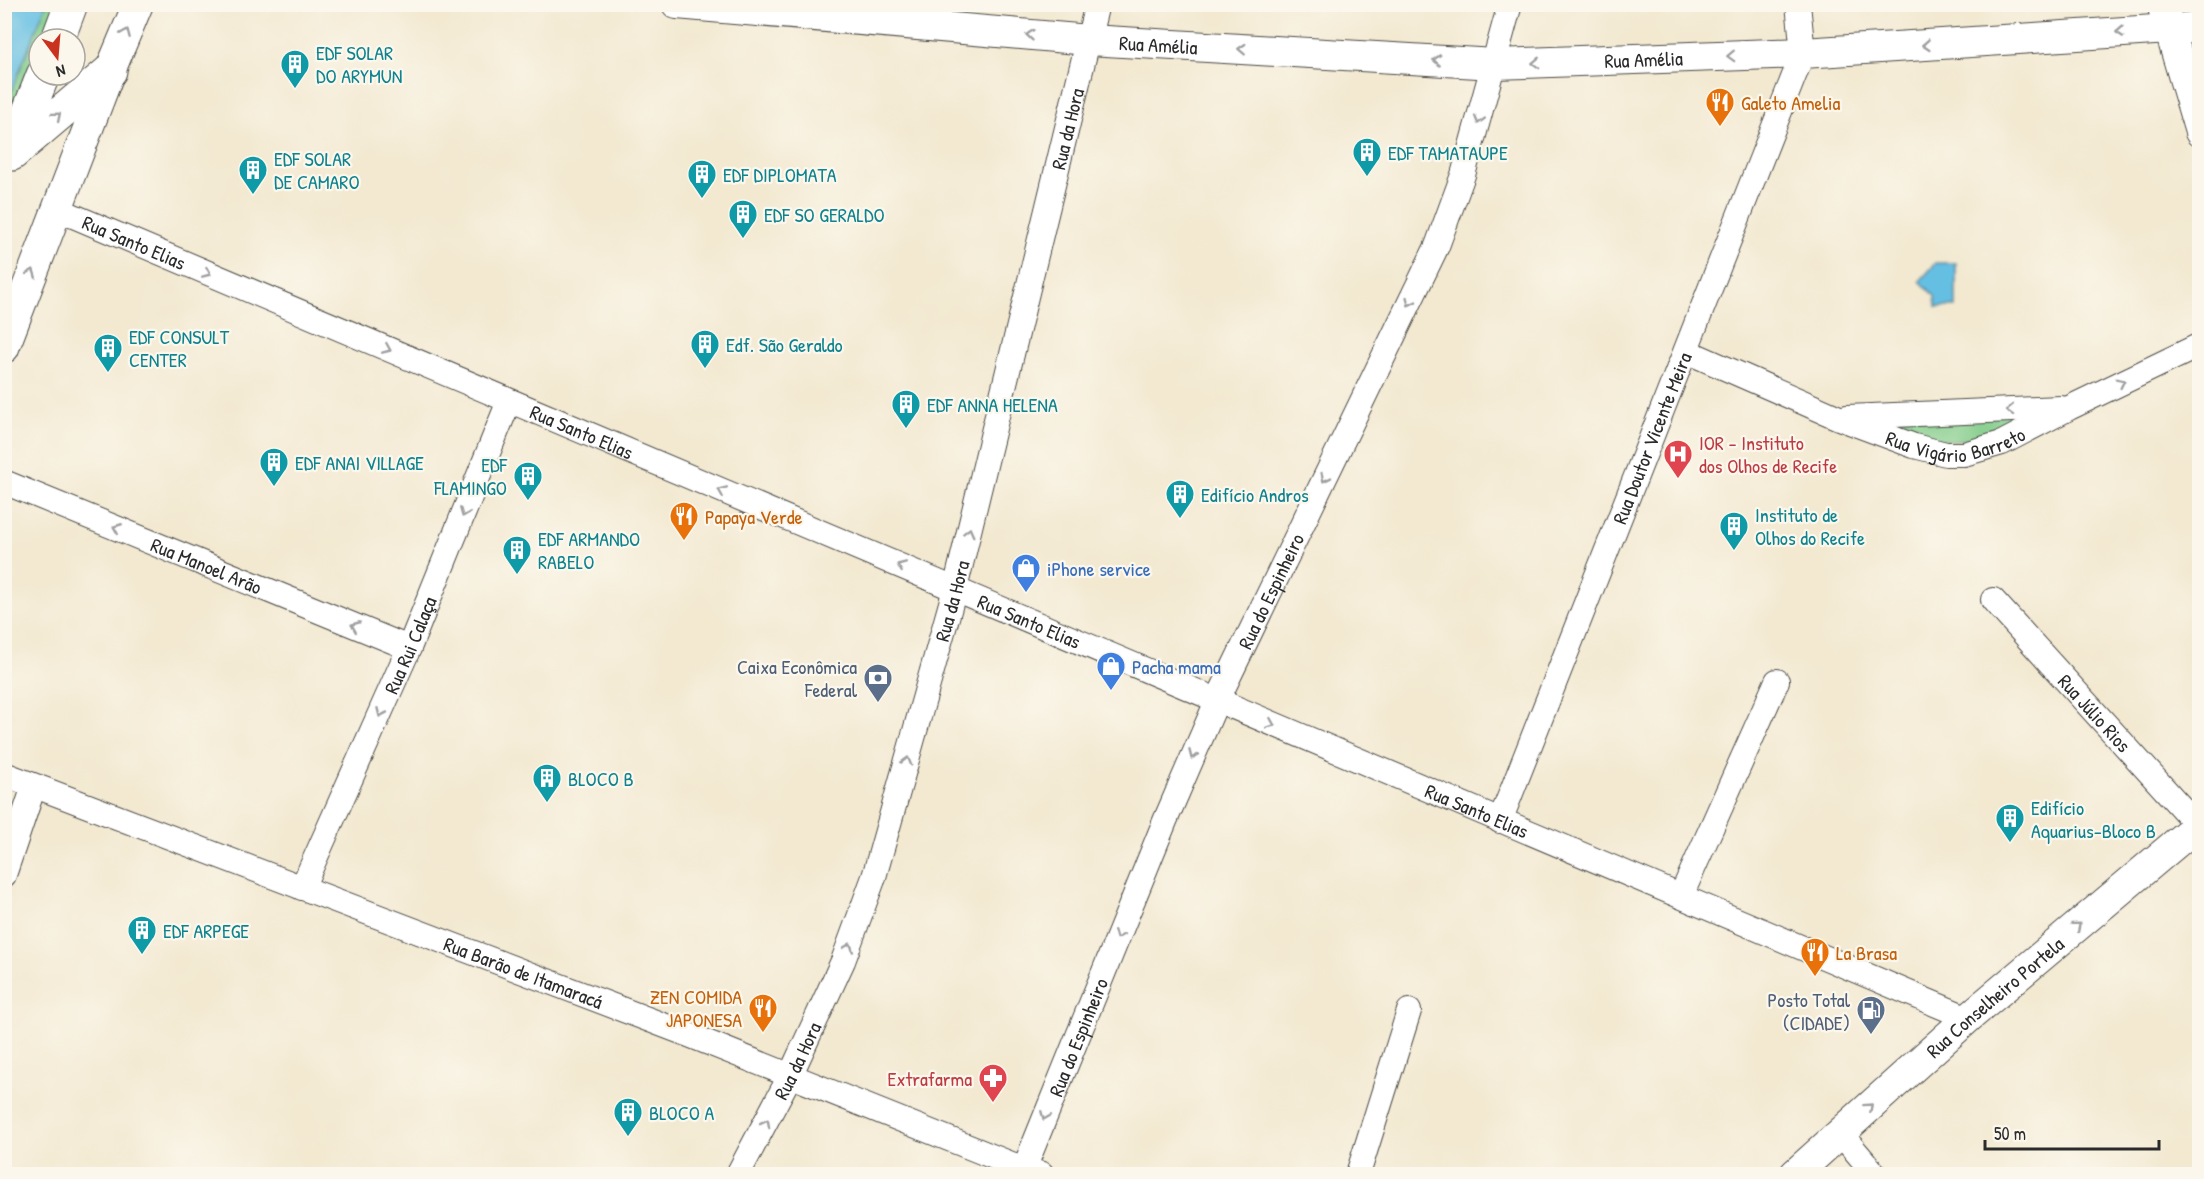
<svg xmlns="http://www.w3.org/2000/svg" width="2204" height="1179" font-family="'Patrick Hand',sans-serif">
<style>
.green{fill:#81cc8a;stroke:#567c5a;stroke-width:1.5}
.water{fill:#65bfe3;stroke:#487587;stroke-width:1.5}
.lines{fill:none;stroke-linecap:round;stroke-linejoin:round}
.minor-casing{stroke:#494844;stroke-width:26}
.major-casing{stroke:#494844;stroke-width:32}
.highway-casing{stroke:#494844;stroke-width:35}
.minor{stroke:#fff;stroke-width:24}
.major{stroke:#fff;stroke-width:30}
.highway{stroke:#fff;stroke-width:33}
.oneway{stroke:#a0a0a0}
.labels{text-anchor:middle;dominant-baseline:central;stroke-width:4.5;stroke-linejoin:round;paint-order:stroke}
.street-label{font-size:20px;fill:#2b2b2b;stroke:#fbf7ec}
.culture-label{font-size:20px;fill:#0d838f;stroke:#fbf7ec;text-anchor:start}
.food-label{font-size:20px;fill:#c56008;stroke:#fbf7ec;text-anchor:start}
.health-label{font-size:20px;fill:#be3a42;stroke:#fbf7ec;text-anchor:start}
.shop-label{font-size:20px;fill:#366cbe;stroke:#fbf7ec;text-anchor:start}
.service-label{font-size:20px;fill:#4e5e75;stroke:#fbf7ec;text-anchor:end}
</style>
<rect width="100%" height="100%" fill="#fbf7ec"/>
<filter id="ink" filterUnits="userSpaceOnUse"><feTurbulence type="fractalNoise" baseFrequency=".0167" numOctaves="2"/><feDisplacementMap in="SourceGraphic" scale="12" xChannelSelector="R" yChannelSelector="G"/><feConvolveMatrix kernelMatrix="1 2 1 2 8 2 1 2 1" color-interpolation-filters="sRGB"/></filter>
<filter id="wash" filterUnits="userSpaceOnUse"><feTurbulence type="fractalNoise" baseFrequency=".008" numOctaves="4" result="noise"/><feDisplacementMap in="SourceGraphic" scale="24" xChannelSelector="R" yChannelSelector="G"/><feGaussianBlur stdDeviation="1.35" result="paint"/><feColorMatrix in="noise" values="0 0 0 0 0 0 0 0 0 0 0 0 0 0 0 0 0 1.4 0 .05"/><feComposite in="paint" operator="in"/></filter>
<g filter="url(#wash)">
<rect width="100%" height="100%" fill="#f3e9d1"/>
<!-- green -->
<path class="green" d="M5,5H66L51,39H39V69L5,151Z
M2059,406L1999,439L1922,441L1850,419Z"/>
<!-- water -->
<path class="water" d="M5,4L46,5L5,107L4,5Z
M1936,263H1956V307H1936L1935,296L1920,281Z"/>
</g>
<g filter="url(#ink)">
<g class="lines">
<!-- minor casing -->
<g class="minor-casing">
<g id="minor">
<path id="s1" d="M57,209L1968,1018"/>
<path id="s2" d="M1686,351L1839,418L1914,446L1946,454H1964L2002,443L2069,408L2200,345"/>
<path d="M1847,417L2061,408"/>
<path id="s3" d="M4,482L409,648"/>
<path id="s4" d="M1993,600L2197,825"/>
<path id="s5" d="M4,774L684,1033L1024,1169L1042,1174"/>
<path id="s6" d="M1500,821L1803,53L1798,4"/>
<path d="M4,875L34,786"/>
<path id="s7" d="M302,888L409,648L509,401"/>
<path d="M1681,896L1777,681"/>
<path d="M1840,1133L1875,1174"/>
<path id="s8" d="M738,1174L790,1076L843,961L874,877L955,589L1097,4"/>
<path id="s9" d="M1022,1174L1165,821L1217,701L1437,246L1463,175L1510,4"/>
<path d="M1358,1174L1409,1011"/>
</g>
</g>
<!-- major casing -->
<g class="major-casing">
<g id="major">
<path id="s10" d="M677,4L1089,40L1495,64L1803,53L2200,27"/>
<path d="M2162,4L2200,132"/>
<path d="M4,348L110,71L138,4"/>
<path id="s11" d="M1795,1174L1968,1018L2200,823"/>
</g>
</g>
<!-- highway casing -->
<g class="highway-casing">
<path id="highway" d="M58,39L71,4
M14,149L43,75
M12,154L110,71"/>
</g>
<!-- minor -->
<use href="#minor" class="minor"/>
<!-- major -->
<use href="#major" class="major"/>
<!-- highway -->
<use href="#highway" class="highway"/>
</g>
<!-- one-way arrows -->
<defs><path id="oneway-chevron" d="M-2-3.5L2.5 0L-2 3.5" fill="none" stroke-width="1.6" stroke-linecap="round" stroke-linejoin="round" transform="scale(1.5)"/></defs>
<g class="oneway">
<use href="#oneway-chevron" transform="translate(2120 32) rotate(176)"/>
<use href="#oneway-chevron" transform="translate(126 33) rotate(-67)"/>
<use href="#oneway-chevron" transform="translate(1030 35) rotate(-175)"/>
<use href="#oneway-chevron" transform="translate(1926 45) rotate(176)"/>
<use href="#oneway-chevron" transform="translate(1242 49) rotate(-177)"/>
<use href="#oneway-chevron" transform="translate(1731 56) rotate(178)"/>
<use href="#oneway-chevron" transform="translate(1437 60) rotate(-177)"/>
<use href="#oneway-chevron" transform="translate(1536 63) rotate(178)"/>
<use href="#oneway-chevron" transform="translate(57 116) rotate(-40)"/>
<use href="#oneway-chevron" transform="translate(1479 120) rotate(106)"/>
<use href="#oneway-chevron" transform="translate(32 273) rotate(-69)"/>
<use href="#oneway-chevron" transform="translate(207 273) rotate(23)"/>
<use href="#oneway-chevron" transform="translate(1410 302) rotate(116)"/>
<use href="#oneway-chevron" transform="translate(387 349) rotate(23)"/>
<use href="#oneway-chevron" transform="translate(2121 382) rotate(-26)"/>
<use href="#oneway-chevron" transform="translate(2010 410) rotate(178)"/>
<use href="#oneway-chevron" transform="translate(1325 478) rotate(116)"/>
<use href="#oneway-chevron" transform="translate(722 491) rotate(-157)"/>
<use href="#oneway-chevron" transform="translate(464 513) rotate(112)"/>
<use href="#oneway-chevron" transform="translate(117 528) rotate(-158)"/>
<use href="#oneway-chevron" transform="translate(969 532) rotate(-76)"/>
<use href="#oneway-chevron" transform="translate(901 566) rotate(-157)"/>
<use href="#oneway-chevron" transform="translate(355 626) rotate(-158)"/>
<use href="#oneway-chevron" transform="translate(381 713) rotate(114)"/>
<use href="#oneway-chevron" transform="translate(1271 724) rotate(23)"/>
<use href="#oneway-chevron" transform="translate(1193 755) rotate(114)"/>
<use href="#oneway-chevron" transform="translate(907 761) rotate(-74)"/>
<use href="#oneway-chevron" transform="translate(2077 926) rotate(-40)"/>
<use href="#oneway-chevron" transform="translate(1118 935) rotate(112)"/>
<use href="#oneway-chevron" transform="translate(849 947) rotate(-70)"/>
<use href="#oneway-chevron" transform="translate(1869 1107) rotate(-42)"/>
<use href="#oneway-chevron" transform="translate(1045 1116) rotate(112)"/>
<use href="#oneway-chevron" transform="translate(766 1123) rotate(-62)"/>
</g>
</g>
<!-- icons -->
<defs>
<g id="building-pin" transform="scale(1.5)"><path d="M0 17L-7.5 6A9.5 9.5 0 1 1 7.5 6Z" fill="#0f9aa8" stroke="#fbf7ec"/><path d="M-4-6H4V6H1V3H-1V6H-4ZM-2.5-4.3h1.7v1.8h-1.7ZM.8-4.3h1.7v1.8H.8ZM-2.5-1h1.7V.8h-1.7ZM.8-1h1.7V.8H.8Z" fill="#fff"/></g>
<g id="restaurant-pin" transform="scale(1.5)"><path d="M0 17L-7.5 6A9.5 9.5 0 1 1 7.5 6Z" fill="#e8710a" stroke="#fbf7ec"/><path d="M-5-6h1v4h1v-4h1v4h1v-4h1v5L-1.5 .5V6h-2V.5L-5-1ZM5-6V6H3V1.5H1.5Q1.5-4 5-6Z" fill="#fff"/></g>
<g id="hospital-pin" transform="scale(1.5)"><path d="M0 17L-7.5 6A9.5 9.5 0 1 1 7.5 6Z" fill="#e0444e" stroke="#fbf7ec"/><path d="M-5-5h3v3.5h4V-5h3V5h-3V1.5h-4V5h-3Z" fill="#fff"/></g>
<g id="shop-pin" transform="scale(1.5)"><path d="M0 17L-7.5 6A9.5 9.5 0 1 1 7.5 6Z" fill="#3f7fe0" stroke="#fbf7ec"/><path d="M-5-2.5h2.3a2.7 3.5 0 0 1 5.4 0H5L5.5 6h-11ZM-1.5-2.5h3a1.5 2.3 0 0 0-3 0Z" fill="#fff"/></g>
<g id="bank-pin" transform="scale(1.5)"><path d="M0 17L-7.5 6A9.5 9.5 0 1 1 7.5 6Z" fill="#5c6f8a" stroke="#fbf7ec"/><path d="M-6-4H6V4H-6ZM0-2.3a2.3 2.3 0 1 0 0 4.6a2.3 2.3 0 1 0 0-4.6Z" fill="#fff"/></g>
<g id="fuel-pin" transform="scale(1.5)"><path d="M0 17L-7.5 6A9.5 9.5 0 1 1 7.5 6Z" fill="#5c6f8a" stroke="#fbf7ec"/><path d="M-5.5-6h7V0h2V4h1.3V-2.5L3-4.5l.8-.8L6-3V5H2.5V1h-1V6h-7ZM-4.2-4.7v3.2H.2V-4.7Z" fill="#fff"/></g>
<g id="pharmacy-pin" transform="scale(1.5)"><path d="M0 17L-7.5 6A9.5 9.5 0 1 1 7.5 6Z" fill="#e0444e" stroke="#fbf7ec"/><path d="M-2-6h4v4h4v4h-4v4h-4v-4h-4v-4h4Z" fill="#fff"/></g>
</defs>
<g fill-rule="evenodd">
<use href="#building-pin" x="295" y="64"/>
<use href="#restaurant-pin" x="1720" y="102"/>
<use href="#building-pin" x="1367" y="152"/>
<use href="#building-pin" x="253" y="170"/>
<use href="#building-pin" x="702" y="174"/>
<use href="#building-pin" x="743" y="214"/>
<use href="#building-pin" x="705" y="344"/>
<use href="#building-pin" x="108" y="348"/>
<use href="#building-pin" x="906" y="404"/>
<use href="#hospital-pin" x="1678" y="454"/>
<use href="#building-pin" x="274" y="462"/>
<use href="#building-pin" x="528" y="476"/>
<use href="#building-pin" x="1180" y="494"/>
<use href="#restaurant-pin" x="684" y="516"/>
<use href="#building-pin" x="1734" y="526"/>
<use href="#building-pin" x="517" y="550"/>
<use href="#shop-pin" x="1026" y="568"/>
<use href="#shop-pin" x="1111" y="666"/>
<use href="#bank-pin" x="878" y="678"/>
<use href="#building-pin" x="547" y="778"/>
<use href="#building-pin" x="2010" y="818"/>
<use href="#building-pin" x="142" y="930"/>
<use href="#restaurant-pin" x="1815" y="952"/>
<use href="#restaurant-pin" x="763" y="1008"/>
<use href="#fuel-pin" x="1871" y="1010"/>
<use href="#pharmacy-pin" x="993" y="1078"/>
<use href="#building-pin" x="628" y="1112"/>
</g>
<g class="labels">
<!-- street labels -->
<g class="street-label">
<text stroke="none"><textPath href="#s10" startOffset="483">Rua Amélia</textPath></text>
<text stroke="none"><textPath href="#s10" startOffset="969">Rua Amélia</textPath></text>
<text stroke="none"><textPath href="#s8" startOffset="1100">Rua da Hora</textPath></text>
<text stroke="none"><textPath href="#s1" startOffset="84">Rua Santo Elias</textPath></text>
<text stroke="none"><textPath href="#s2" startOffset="290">Rua Vigário Barreto</textPath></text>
<text stroke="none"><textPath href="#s1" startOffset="570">Rua Santo Elias</textPath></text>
<text stroke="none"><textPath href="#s6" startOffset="412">Rua Doutor Vicente Meira</textPath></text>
<text stroke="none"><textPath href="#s3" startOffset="219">Rua Manoel Arão</textPath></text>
<text stroke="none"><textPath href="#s9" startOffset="634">Rua do Espinheiro</textPath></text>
<text stroke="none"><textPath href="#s8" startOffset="614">Rua da Hora</textPath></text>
<text stroke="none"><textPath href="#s1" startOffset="1056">Rua Santo Elias</textPath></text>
<text stroke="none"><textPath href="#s7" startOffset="266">Rua Rui Calaça</textPath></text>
<text stroke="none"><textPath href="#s4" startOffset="152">Rua Júlio Rios</textPath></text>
<text stroke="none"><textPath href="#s1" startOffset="1542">Rua Santo Elias</textPath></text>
<text stroke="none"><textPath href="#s5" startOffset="556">Rua Barão de Itamaracá</textPath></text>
<text stroke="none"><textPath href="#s11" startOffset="267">Rua Conselheiro Portela</textPath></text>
<text stroke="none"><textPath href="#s9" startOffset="148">Rua do Espinheiro</textPath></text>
<text stroke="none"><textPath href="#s8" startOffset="128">Rua da Hora</textPath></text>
</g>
<!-- culture labels -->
<g class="culture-label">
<text x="316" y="52">EDF SOLAR<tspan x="316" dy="23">DO ARYMUN</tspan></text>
<text x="1388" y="152">EDF TAMATAUPE</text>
<text x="274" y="158">EDF SOLAR<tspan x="274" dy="23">DE CAMARO</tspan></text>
<text x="723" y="174">EDF DIPLOMATA</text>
<text x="764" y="214">EDF SO GERALDO</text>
<text x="129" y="336">EDF CONSULT<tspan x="129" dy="23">CENTER</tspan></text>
<text x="726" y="344">Edf. São Geraldo</text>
<text x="927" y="404">EDF ANNA HELENA</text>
<text x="295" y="462">EDF ANAI VILLAGE</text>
<text x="507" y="464" text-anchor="end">EDF<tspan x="507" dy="23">FLAMINGO</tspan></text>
<text x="1201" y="494">Edifício Andros</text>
<text x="1755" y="514">Instituto de<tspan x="1755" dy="23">Olhos do Recife</tspan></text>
<text x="538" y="538">EDF ARMANDO<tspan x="538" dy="23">RABELO</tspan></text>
<text x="568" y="778">BLOCO B</text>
<text x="2031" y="807">Edifício<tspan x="2031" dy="23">Aquarius-Bloco B</tspan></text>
<text x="163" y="930">EDF ARPEGE</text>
<text x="649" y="1112">BLOCO A</text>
</g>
<!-- food labels -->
<g class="food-label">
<text x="1741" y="102">Galeto Amelia</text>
<text x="705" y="516">Papaya Verde</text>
<text x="1836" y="952">La Brasa</text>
<text x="742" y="996" text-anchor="end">ZEN COMIDA<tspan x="742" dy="23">JAPONESA</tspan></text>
</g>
<!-- health labels -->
<g class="health-label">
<text x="1699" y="442">IOR - Instituto<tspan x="1699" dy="23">dos Olhos de Recife</tspan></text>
<text x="972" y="1078" text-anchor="end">Extrafarma</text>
</g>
<!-- shop labels -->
<g class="shop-label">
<text x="1047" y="568">iPhone service</text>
<text x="1132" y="666">Pacha mama</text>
</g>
<!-- service labels -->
<g class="service-label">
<text x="857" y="666">Caixa Econômica<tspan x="857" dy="23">Federal</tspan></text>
<text x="1850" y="999">Posto Total<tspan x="1850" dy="23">(CIDADE)</tspan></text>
</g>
</g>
<!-- margin -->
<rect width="2204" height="1179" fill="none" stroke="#fbf7ec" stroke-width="24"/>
<!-- north arrow -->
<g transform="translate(57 57) rotate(164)"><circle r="28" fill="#fbf7ec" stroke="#a8a59f" stroke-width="1.5"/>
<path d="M0-4.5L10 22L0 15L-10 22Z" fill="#c8321e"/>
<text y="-9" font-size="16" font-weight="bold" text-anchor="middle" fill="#2b2b2b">N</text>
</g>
<!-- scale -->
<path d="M1985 1140v9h174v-9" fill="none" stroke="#2b2b2b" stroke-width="3"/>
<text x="1994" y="1140" font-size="18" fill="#2b2b2b" stroke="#fbf7ec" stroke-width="4.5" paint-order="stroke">50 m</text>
</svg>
